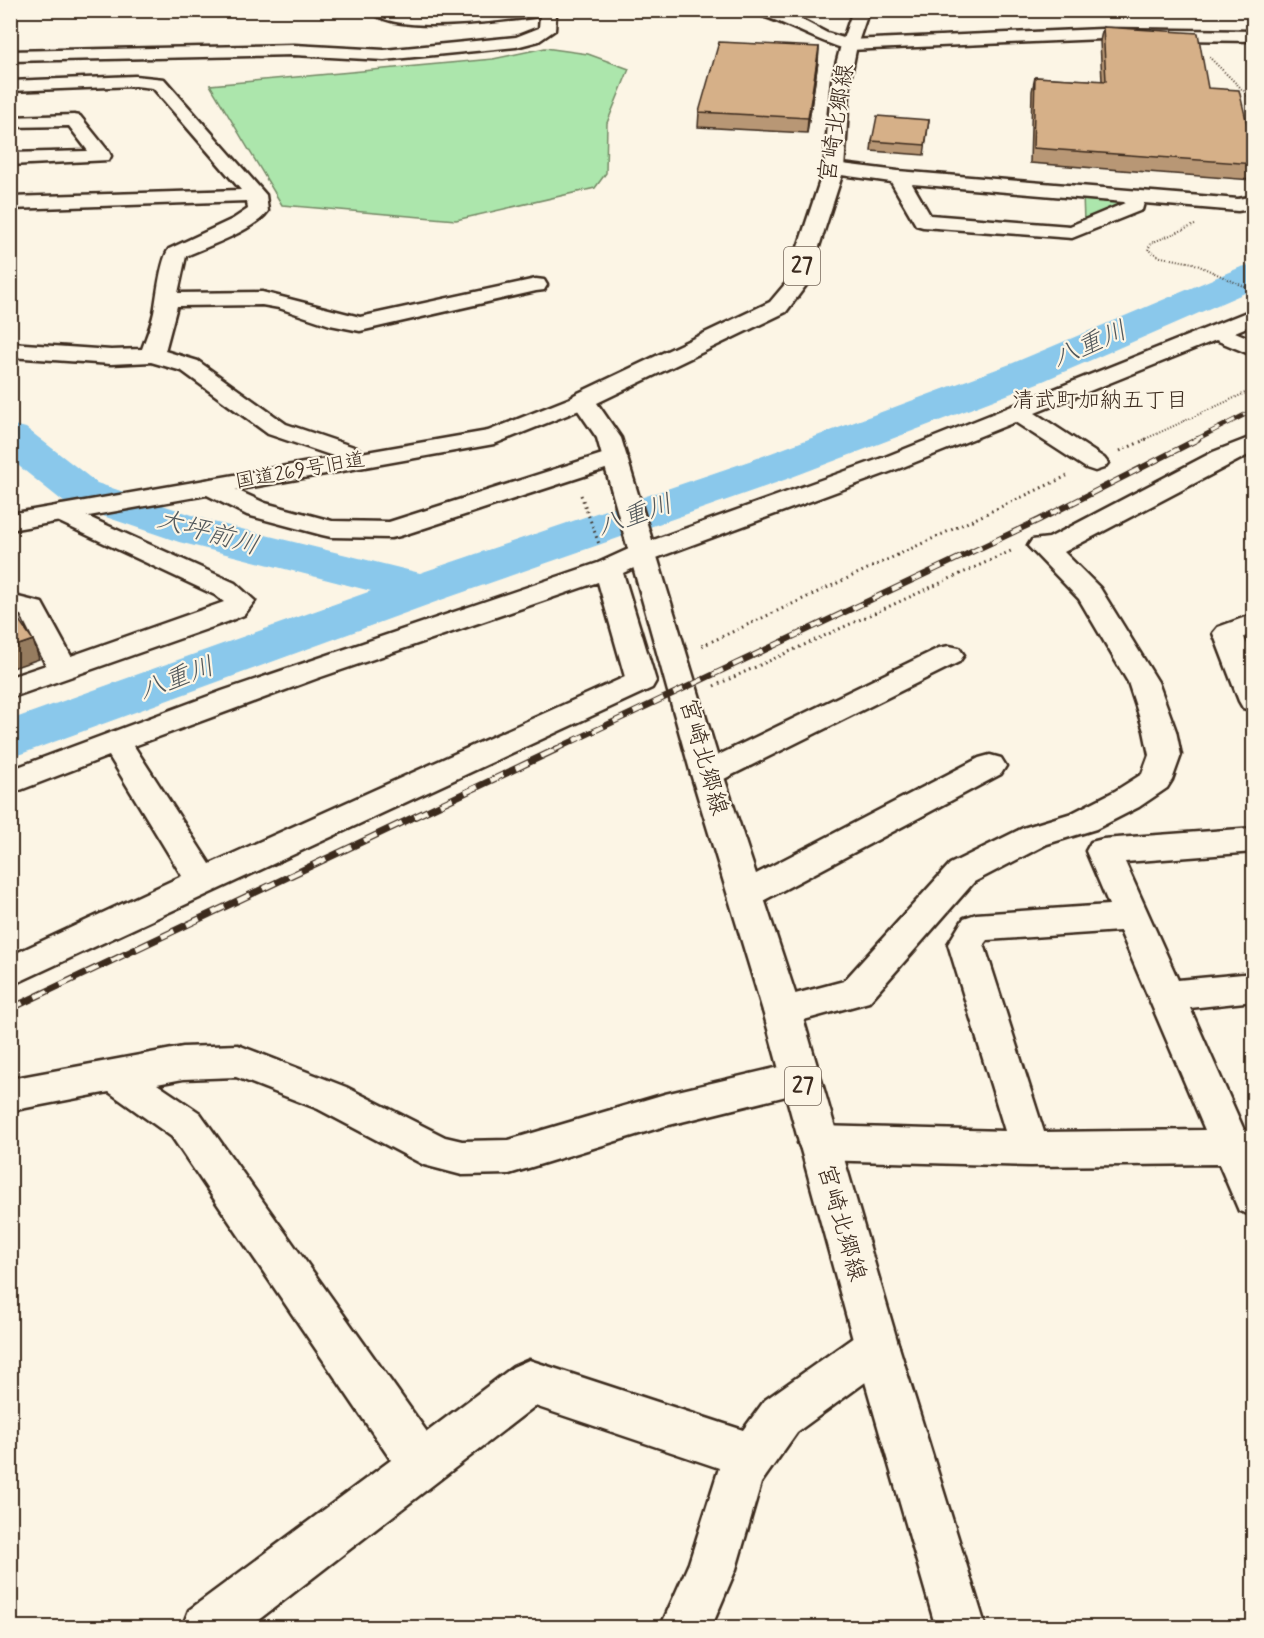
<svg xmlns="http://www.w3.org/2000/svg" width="1264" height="1638" font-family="Mynerve,'Klee One',sans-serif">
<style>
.green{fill:#ace6ac;stroke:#748865;stroke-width:1.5}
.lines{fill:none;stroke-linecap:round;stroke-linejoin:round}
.river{fill:#8ac8eb;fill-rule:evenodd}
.street-casing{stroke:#3b2a1e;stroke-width:5}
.secondary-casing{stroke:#3b2a1e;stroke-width:5}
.primary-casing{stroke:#3b2a1e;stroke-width:5}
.path-far1{stroke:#3b2a1e;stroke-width:2;stroke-dasharray:1 2;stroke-linecap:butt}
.path{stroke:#3b2a1e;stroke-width:3;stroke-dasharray:1.5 4;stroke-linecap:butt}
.street{fill:#fcf5e5;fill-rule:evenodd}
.secondary{fill:#fcf5e5;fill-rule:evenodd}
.primary{fill:#fcf5e5;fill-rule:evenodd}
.rail-far2-casing{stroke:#3b2a1e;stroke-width:4.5}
.rail-far1-casing{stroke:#3b2a1e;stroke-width:6}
.rail-casing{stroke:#3b2a1e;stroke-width:7}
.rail-far2{stroke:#fcf5e5;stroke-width:3;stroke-dasharray:9;stroke-linecap:butt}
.rail-far1{stroke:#fcf5e5;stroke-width:4;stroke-dasharray:11;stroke-linecap:butt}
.rail{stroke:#fcf5e5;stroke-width:4.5;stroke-dasharray:14;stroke-linecap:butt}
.wall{fill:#b89775;stroke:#3b2a1e;stroke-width:1.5}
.shaded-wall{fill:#967b5f;stroke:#3b2a1e;stroke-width:1.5}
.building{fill:#d6b088;stroke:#3b2a1e;stroke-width:1.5}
.labels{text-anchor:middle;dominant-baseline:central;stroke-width:4.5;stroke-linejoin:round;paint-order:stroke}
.far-street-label{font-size:20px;fill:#3b2a1e;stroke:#fcf5e5}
.shield{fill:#fcf5e5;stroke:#75675a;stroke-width:1.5}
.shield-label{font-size:22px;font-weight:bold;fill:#3b2a1e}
.far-neighbourhood-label{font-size:22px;fill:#3b2a1e;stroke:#fcf5e5}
.street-label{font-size:24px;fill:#3b2a1e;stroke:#fcf5e5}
.water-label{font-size:26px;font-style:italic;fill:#53595c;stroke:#fcf5e5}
</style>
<rect width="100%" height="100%" fill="#fcf5e5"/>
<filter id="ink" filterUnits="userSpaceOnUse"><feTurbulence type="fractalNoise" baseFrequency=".0167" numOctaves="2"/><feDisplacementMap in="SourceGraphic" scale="12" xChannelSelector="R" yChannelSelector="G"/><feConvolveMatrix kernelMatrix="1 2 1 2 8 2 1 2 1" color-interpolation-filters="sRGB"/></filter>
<g filter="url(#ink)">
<!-- green -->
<path class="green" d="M545,48L588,54L629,69L607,123L606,173L595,188L456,220L282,205L210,85L493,59Z
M1083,194L1126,201L1124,205L1084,222Z"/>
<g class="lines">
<!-- river -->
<path class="river" d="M1254,264V289L1043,381L787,479L441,600L10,758V720L371,591L179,542L65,503L10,459V424L26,428L97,483L213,522L420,573L755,459L1013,363L1241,267Z"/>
<!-- street casing -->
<g class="street-casing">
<path id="street" d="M369,10L433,15L502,10H559L556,14L555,30L539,41L516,47L384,60L294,55L10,61V51L294,45L384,50L516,37L539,28L540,16C505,20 394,37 369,10Z
M751,10L785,11L827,33L850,40L1102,29L1254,31V41L1102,39L849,50C815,41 787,22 753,13Z
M135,76L164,79L266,195L268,211C255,230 208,246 186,256L178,293L262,292L360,317L536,279L544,280L547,285L544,290L536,291L360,331L330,325L279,308L262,305L177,306L165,351L198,361L286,424L357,448L372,460L368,465L359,468L350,465L339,458L268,434L182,371L151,362L111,364L10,357V343L111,350L142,349C147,335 153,321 155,307C157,295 161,259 169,249L233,219L248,209L247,201L10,209V197L241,190L153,88L135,86L10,91V81Z
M74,115L80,116L109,152L111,156L109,160L10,165V153L88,151L69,126L10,127V117Z
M834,163L898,171L1238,199L1254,196V208L1238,211L1144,203L1142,210L1072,238L923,227L916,225L891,182L827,173L824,169L827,165ZM912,184L1124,202L1125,203L1070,226L930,215Z
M1254,309V324L1235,332L1254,340V356L1216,340L1035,413L1104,458L1108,463L1104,468L1095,471L1086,468L1015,422L903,467L651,560L623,573L656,681L652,688L10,986V956L182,876L109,756L10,794V770L222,691L598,563L631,548L885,457ZM598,582L625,677L210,864L134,746L318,678Z
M1254,436V452L1064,552L1100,588L1158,682L1176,731L1181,755L1172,780L1167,788L1139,807L1096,829L1047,844L974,882L869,1002L782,1026L769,1021L763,1011L769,1001L844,981L950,864L1023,828L1072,813L1115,791L1142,774L1149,755L1144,731L1128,682L1079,599L1028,546L1032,540L1049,538L1213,452Z
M615,450L624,453L628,458L624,463L400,536L391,538L331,537L322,535L247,515L203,493L199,487L203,481L212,479L265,503L332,521L389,522Z
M62,505L235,583L255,601L244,615L227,622L10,698V677L46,665L21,615L10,613V595L42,603L71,656L224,602L215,595L53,519L49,513L53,507Z
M1254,614V633L1244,637L1254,661V711L1243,708L1239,701L1213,633L1218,627Z
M949,646L959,648L964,655L959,662L718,782L707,785L696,782L691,774L696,766L939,648Z
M990,755L1001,758L1006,766L1001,774L757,904L745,908L733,904L728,895L733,886L979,758Z
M1254,828V852L1125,862L1178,980L1254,973V1001L1190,1008L1244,1130H1254V1216L1239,1211L1219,1164L1030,1166L818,1160L804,1155L798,1143L804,1131L818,1126L1005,1131L948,944L964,918L976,914L1109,905L1086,851L1091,842L1103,839ZM1120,931L1205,1130L1044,1132L984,944L987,940Z
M238,1045L346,1087L445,1137L462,1141L509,1140L665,1094L801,1062L815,1067L820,1078L815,1089L665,1126L509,1174L462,1175L424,1165L318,1109L236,1077L183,1079L157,1084L200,1113L427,1432L513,1367L529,1360L743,1430L765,1400L861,1332L877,1326L893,1332L899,1347L893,1362L797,1432L761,1483L736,1569L711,1628H660L689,1563L719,1468L535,1406L248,1628H182L189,1610L391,1460L172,1137L109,1092L10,1111V1079L183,1047Z"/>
</g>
<!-- secondary casing -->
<g class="secondary-casing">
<path id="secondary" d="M583,393L592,395L595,400L592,405L494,444L10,530V514L488,431Z"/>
</g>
<!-- primary casing -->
<g class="primary-casing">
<path id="primary" d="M853,10H869L857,45L850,80L844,169L807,284L786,312L597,403L621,438L723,774L801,1011L899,1347L986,1628H936L855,1347L763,1011L691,774L597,438L571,400L574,395L770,302L786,283L824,169L832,80L841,45Z"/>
</g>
<!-- path-far1 -->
<path class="path-far1" d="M1209,57L1245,92L1254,108
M1195,225L1151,243L1148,250L1161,257L1193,263L1254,291
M1143,440L1254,389"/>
<!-- path -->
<path class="path" d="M1120,451L1147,439
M581,495L599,544
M702,646L1067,476
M714,686L1013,550"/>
<!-- street -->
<use href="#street" class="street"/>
<!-- secondary -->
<use href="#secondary" class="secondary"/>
<!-- primary -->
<use href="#primary" class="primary"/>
<!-- rail-far2 casing -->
<g class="rail-far2-casing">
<path id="rail-far2" d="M1195,440L1254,410"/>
</g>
<!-- rail-far1 casing -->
<g class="rail-far1-casing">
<path id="rail-far1" d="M554,750L1039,520L1198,439"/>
</g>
<!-- rail casing -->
<g class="rail-casing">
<path id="rail" d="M10,1009L557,749"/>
</g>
<!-- rail-far2 -->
<use href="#rail-far2" class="rail-far2"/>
<!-- rail-far1 -->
<use href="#rail-far1" class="rail-far1"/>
<!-- rail -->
<use href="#rail" class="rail"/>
</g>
<!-- wall -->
<path class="wall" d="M1103,27L1208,88L1254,153V173L1252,180L1030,163L1032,91L1035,77L1102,81L1100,41Z
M819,47L818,62L807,133L698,127L699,112Z
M929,120L924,155L871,151L872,141Z"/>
<!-- shaded-wall -->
<path class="shaded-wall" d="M819,47L818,62L807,133L808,118Z
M33,640L39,659L10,669V648Z"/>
<!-- building -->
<path class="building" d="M1103,27L1198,33L1208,88L1239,90L1254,153V164L1033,148L1035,77L1106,81Z
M719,42L819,47L808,118L699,112Z
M877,116L929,120L925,145L872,141Z
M16,616L33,640L10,648V618Z"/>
</g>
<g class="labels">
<!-- far-street labels -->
<g class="far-street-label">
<text transform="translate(300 471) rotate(-10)">国道269号旧道</text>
</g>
<!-- shield labels -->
<g class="shield">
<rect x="784" y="247" width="36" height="38" rx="4.5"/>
<rect x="785" y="1067" width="36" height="38" rx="4.5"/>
</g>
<g class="shield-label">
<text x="802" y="266">27</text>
<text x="803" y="1086">27</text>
</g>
<!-- far-neighbourhood labels -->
<g class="far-neighbourhood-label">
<text x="1100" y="401">清武町加納五丁目</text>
</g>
<!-- street labels -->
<g class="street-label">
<text transform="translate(837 123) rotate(-81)">宮崎北郷線</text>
<text transform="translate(703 757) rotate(74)">宮崎北郷線</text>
<text transform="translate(841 1223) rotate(74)">宮崎北郷線</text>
</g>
<!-- water labels -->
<g class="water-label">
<text transform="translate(1090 345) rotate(-23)">八重川</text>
<text transform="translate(635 516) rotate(-19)">八重川</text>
<text transform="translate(208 533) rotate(16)">大坪前川</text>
<text transform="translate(177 679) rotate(-20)">八重川</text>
</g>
</g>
<!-- margin -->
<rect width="1264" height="1638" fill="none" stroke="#fcf5e5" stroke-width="36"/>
<rect x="18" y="18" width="1228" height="1602" fill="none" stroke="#3b2a1e" stroke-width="2" filter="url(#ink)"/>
</svg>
